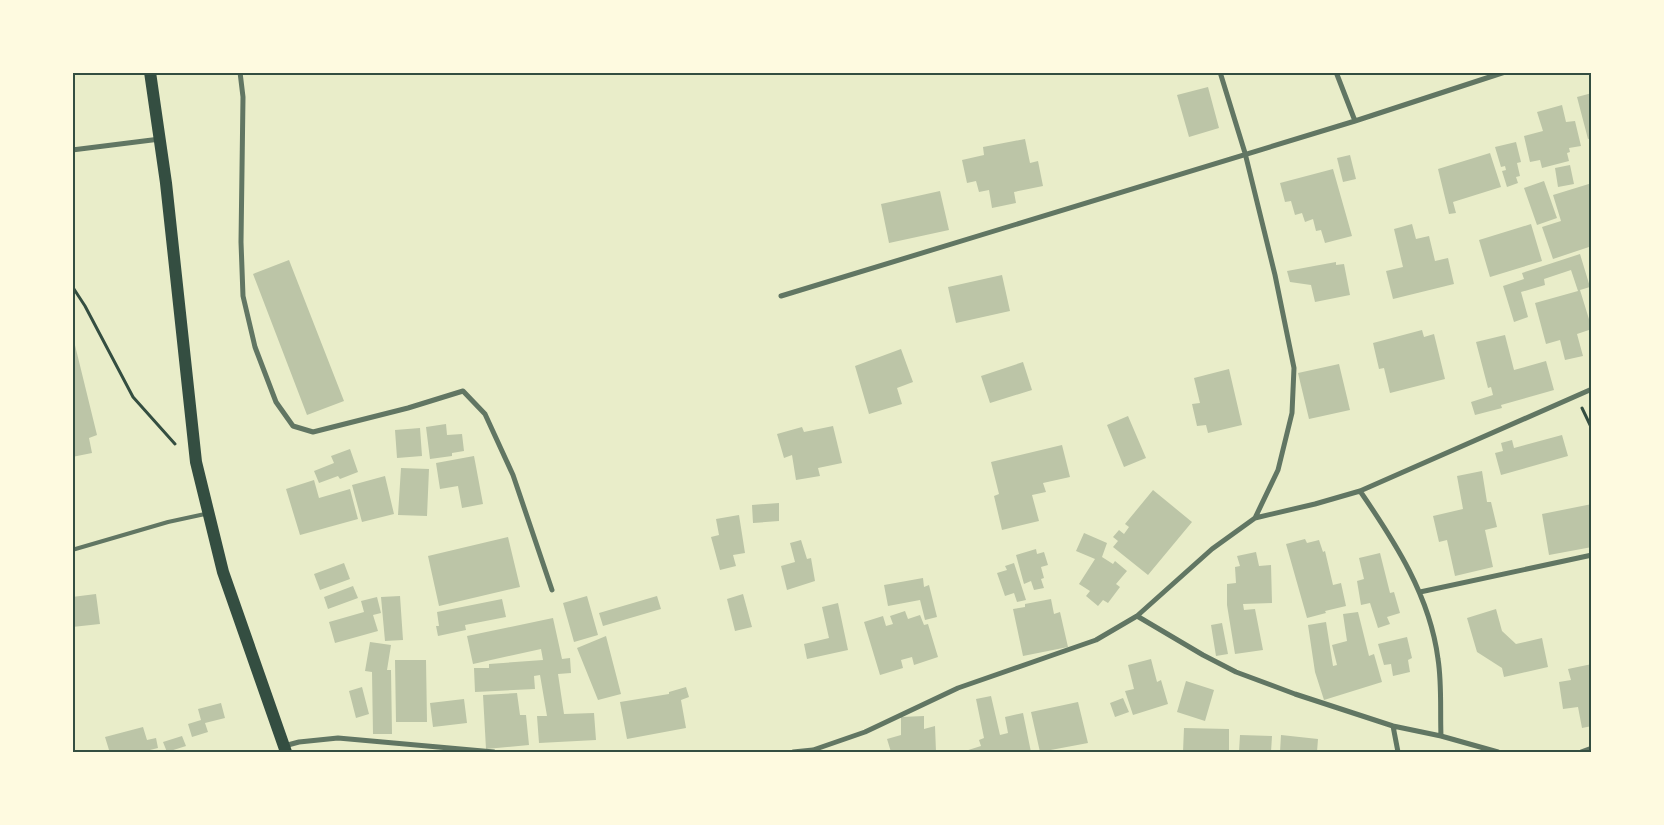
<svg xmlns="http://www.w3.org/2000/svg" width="1664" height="825" font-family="'Exo 2',sans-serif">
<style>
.building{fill:#bcc5a7}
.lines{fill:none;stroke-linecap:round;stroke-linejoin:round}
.path{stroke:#344e41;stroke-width:3}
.service{stroke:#617663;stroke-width:4}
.minor{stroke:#617663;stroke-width:5}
.primary{stroke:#344e41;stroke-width:12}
.neatline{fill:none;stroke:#344e41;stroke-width:2}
</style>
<rect width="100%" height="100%" fill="#e9edc9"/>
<!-- building -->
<path class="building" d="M1208,87L1219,128L1189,137L1177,95Z
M1592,93V138L1588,139L1577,97Z
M1562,105L1566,122L1575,121L1581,146L1569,148L1570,152L1567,153L1569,161L1542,168L1540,160L1530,162L1524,136L1543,131L1537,112Z
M1025,139L1030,163L1038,161L1043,186L1014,192L1016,203L992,208L989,190L979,192L976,181L967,183L962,160L984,155L983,147Z
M1516,142L1521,162L1517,163L1520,176L1516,177L1518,183L1507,187L1502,171L1506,170L1505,166L1501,167L1495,147Z
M1490,153L1501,187L1453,202L1456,213L1449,214L1438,169Z
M1350,155L1356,179L1343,182L1337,158Z
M1570,165L1574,184L1558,187L1555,168Z
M1333,169L1352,236L1325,243L1321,230L1316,231L1313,219L1305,222L1302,213L1295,215L1291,201L1285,202L1280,183Z
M1544,181L1557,218L1537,225L1524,188Z
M1592,183V246L1553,259L1542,227L1561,221L1553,195Z
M940,191L949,230L889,243L881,204Z
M1412,224L1416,239L1429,236L1435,261L1448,258L1454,284L1393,299L1386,271L1403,267L1394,229Z
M1531,224L1542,261L1490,277L1479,240Z
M1580,254L1590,287L1580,290L1592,329L1577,334L1583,356L1565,360L1560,340L1546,344L1535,303L1578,291L1571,270L1544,279L1545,285L1521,292L1528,317L1514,322L1503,286L1524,279L1522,273Z
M289,260L344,401L307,415L253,274Z
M1336,262V265L1344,264L1350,295L1315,302L1311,285L1290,282L1287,271Z
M1002,275L1010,311L956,323L948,287Z
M1422,330L1424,337L1434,334L1445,379L1390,393L1384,368L1379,369L1373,343Z
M1505,335L1514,370L1546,361L1554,390L1501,405L1502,408L1475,415L1471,402L1493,395L1491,387L1488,388L1476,342Z
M73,337L97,435L89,438L92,453L72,457Z
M901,349L913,382L897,388L902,404L869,414L855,366Z
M1023,362L1032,390L990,403L981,376Z
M1339,364L1350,410L1309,419L1298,373Z
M1229,369L1242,425L1208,433L1206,425L1197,426L1192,404L1200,403L1194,378Z
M1128,416L1146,458L1124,467L1107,425Z
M446,424L447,435L462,434L464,451L452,453V456L430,459L426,427Z
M833,426L842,463L818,468L820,476L796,480L792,455L784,458L777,434L802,427L804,432Z
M420,428L422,456L397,458L395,430Z
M1562,435L1568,456L1501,475L1495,453L1503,451L1501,443L1512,440L1514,448Z
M1062,445L1070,477L1043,483L1046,492L1032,495L1039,521L1002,530L994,496L999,494L991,462Z
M350,449L358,472L340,479L338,476L319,483L314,471L334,463L331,456Z
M474,456L483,504L462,508L458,486L440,489L436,463Z
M401,468L429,469L427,516L398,515Z
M1482,471L1487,502H1491L1497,527L1485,530L1493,567L1455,576L1447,540L1439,542L1433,516L1463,509L1457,476Z
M385,476L394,514L362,522L352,485Z
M314,480L319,498L350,489L358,519L300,535L286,489Z
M1153,490L1192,522L1148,575L1113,547L1118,541L1113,537L1119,530L1124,534L1129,527L1125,524Z
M779,503V521L753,523L752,505Z
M1592,504V547L1549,555L1542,514Z
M739,515L745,553L733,555L736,566L720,570L711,537L719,535L716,519Z
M1084,533L1107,543L1102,557L1113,564L1115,561L1127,571L1116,584L1120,587L1108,603L1103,600L1098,606L1086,596L1090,591L1079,584L1095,559L1076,551Z
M508,537L520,587L439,606L428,556Z
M1305,539L1307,543L1319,540L1323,552L1325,551L1333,585L1341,583L1346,606L1325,611L1326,613L1307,618L1286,544Z
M801,540L807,559L811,558L815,581L787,590L781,566L795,562L790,543Z
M1036,549L1037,554L1044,552L1048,565L1041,567L1044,578L1041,579L1044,588L1034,590L1031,581L1024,584L1016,555Z
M1256,552L1259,566L1271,565L1272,603L1243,604L1244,610L1255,609L1263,650L1235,654L1227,605V584L1236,583L1235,567L1240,566L1237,556Z
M1380,553L1390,593L1394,592L1400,613L1387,617L1390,624L1378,628L1370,603L1361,605L1357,581L1364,579L1359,558Z
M344,563L350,579L320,590L314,574Z
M1014,563L1026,600L1017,602L1014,593L1005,596L997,573L1007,570L1005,566Z
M923,578L924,587L929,585L937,617L925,620L920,600L888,606L884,585Z
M353,586L358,598L328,609L324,597Z
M96,594L100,624L72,627V597Z
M743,594L752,627L735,631L727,599Z
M400,596L403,640L385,641L381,597Z
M587,596L598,635L574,642L563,603Z
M657,596L661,609L603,626L599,613Z
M377,597L381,613L373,615L378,631L335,643L329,622L364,612L361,601Z
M502,599L506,617L465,625L466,630L438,636L436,626H439L437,612Z
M1051,599L1054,614L1060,612L1068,647L1023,656L1013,609L1025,607V604Z
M838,603L848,650L807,659L804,644L829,638L822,607Z
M1496,609L1502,631L1516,644L1542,638L1548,667L1504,677L1502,668L1477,652L1467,618Z
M905,611L908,619L920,615L924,625L928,624L938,657L914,665L912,657L901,660L903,668L880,675L864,622L883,616L886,626L893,624L890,616Z
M1358,612L1369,656L1374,654L1382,682L1324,700L1315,672L1308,625L1326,622L1333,666L1337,665L1332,645L1347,641L1343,614Z
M553,618L562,659L570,658L571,673L558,674L564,714L594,713L596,740L539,743L537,716H547L540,675L534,676L535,689L475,692L474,668H489V664L543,660L541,649L473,664L467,636Z
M1222,623L1228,654L1216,656L1211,625Z
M606,636L621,694L598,700L577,648Z
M1407,637L1412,658L1408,660L1410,672L1393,676L1391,664L1384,665L1378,644Z
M370,642L391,645L387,670H391L392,734H373L372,672L365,671Z
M1151,659L1157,682L1161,680L1168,704L1133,715L1125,691L1134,689L1128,665Z
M395,660H426L427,722H396Z
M1592,664V726L1582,728L1578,707L1563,709L1559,682L1571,680L1568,669Z
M1186,681L1214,690L1205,721L1177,712Z
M362,687L369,714L356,718L349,691Z
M686,687L689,697L681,700L686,728L627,739L620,702L669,694V692Z
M517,693L520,715H526L529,745L486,749L483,695Z
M991,696L1000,735L1008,733L1005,717L1023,713L1031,752H962L981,746L979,740L984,738L976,699Z
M1123,698L1129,712L1115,717L1110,703Z
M464,699L467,723L433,727L430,703Z
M1078,702L1088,743L1040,752L1031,712Z
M221,703L225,718L205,723L208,732L192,737L188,724L201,720L198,709Z
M924,716V729L935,726L936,752H891L887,739L901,735V717Z
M143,727L147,740L156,738L158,748L142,752H101L109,750L105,737Z
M1184,728L1229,729V752H1183Z
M1240,735L1272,736L1271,752H1239Z
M1281,735L1318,739L1317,752H1280Z
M182,736L186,746L167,752L163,742Z"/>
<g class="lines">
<!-- path -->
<path class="path" d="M72,286L85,306L133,397L175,444
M1582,408L1592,429"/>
<!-- service -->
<path class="service" d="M72,550L168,522L205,514"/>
<!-- minor -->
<path class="minor" d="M240,72L243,97L241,242L243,296L255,347L276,402L293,426L313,432L408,408L463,391L485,414L513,475L552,590
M1336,72L1355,121
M72,150L160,139
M781,296L1355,121L1505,72
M1360,491C1395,542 1430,596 1438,659C1442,684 1440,711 1441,736
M1255,518L1315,504L1360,491L1592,389
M1420,592L1592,555
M1137,616L1203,655L1236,672L1295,694L1393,726L1441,736L1498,752
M1393,726L1398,752
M284,746L299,742L338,738L494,752
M793,752L813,750L865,732L958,688L1096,640L1137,616L1212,549L1255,518L1278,470L1292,413L1294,368L1275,275L1245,153L1220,72
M1581,752L1592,748"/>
<!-- primary -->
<path class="primary" d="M150,72L166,183L196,462L223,572L286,752"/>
</g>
<!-- border -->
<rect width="1664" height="825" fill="none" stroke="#fefae0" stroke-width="148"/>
<rect x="74" y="74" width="1516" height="677" class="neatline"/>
</svg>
